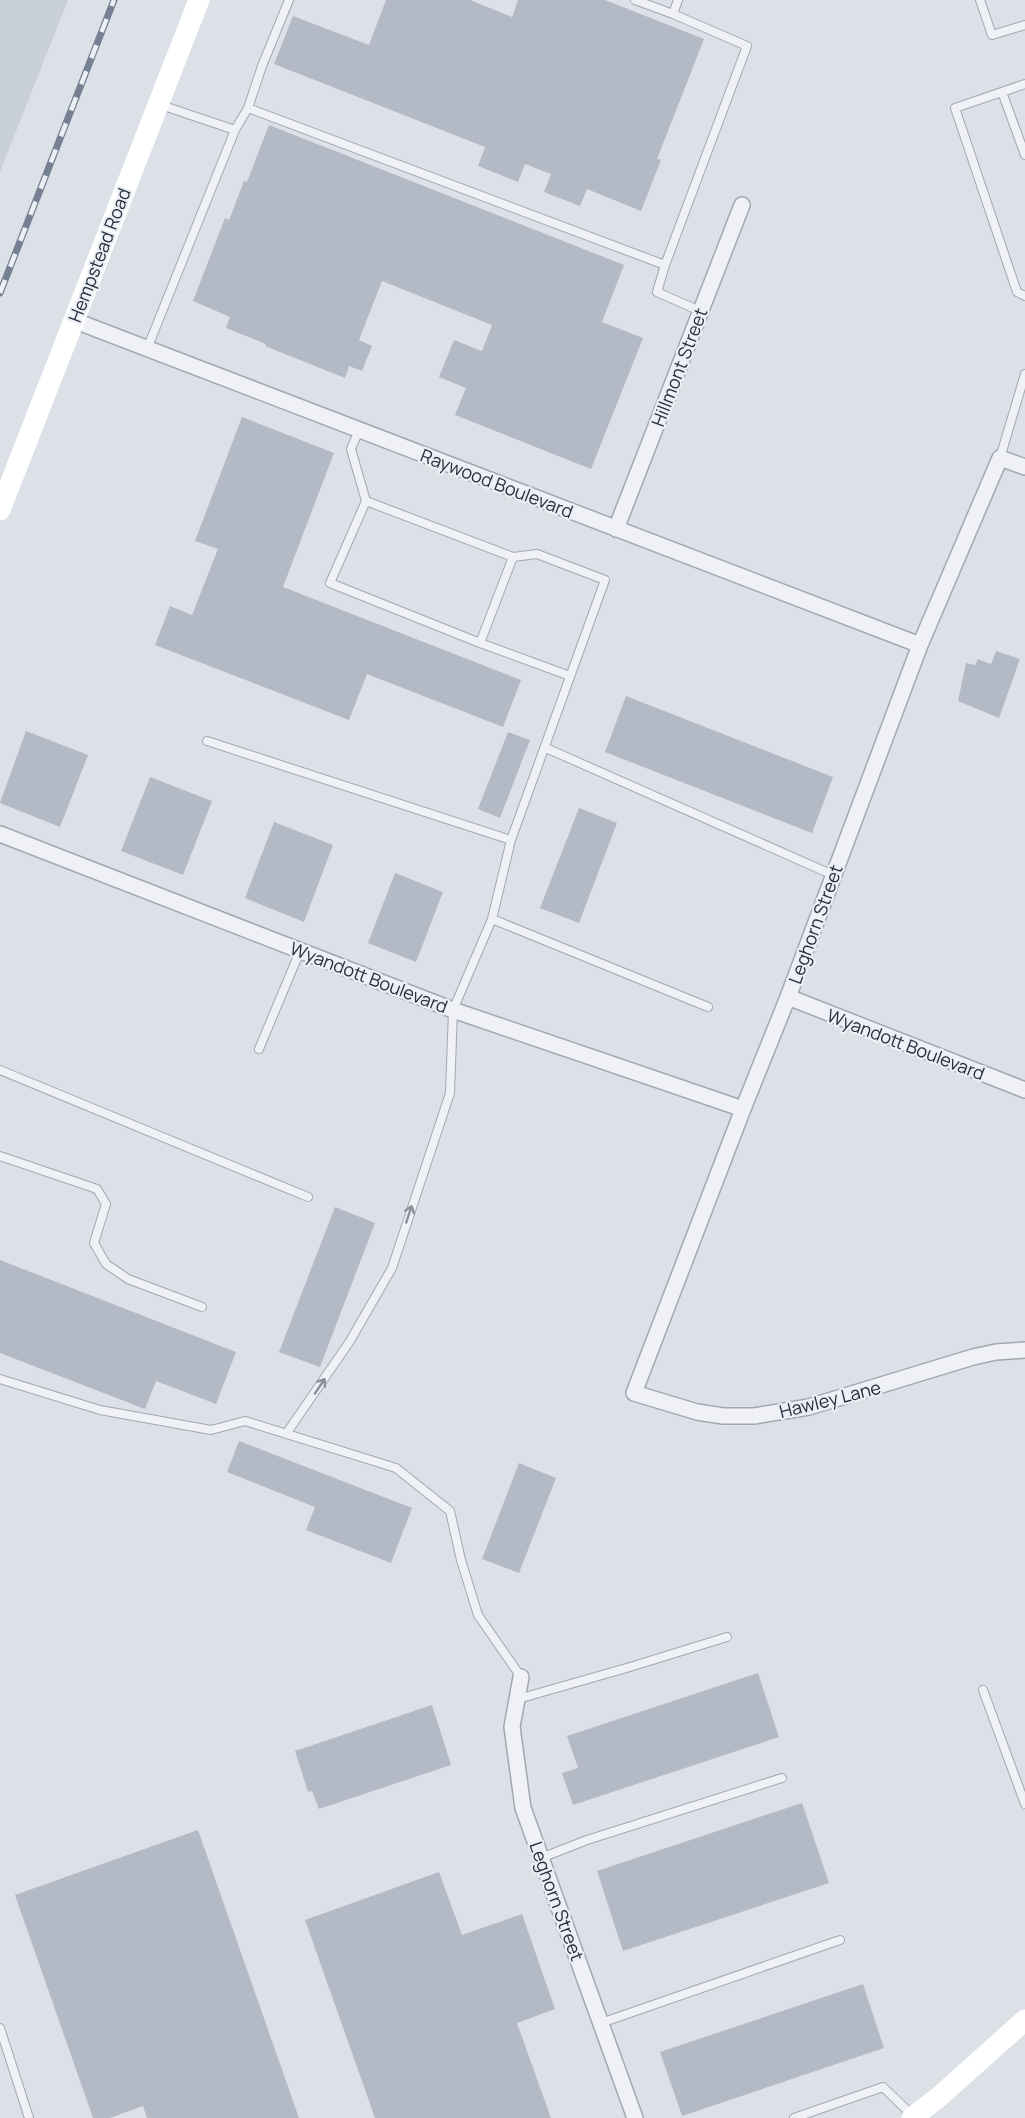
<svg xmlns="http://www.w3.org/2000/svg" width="1025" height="2118" font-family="Manrope,sans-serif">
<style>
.built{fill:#cad0da}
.building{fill:#b3bac5}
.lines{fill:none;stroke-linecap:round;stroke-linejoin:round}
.lane-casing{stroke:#a1a8b2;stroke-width:10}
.street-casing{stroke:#a1a8b2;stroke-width:18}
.lane{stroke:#eff1f6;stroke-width:8}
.street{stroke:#eff1f6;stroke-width:15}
.secondary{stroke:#fff;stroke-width:21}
.rail-casing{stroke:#758092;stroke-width:7}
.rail{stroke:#ecf0f5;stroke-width:4.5;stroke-dasharray:14;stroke-linecap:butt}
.oneway{stroke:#8a909a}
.labels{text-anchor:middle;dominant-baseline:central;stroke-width:4.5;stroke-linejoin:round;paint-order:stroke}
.street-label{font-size:18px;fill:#252e3f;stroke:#ecf0f5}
</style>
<rect width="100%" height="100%" fill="#dce1e8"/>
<!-- built -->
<path class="built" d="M0,0H68L0,172Z"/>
<!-- building -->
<path class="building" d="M386,0H470L512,17L518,0H605L704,39L657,159L661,160L641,211L587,189L580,206L544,192L551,174L525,164L518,182L478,166L485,147L274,64L293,16L369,45Z
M269,125L624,265L602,322L643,338L591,469L455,415L466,388L439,377L454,340L482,351L492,325L382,281L359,340L372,346L362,371L349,366L345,378L265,346L266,344L226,328L230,317L193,301L225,218L229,220L244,181L247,182Z
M242,417L334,453L283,587L521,680L503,727L367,674L349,720L155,645L170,606L192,615L218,549L195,541Z
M996,651L1020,659L999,718L958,701L966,663L975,665L978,659L991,664Z
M626,696L833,777L812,833L605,752Z
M26,731L88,755L60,827L0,803Z
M508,732L530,740L500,818L478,809Z
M150,777L212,801L183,875L121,851Z
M579,808L617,823L579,923L540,908Z
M274,822L333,845L304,922L245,898Z
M395,873L443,892L416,962L368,943Z
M335,1207L375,1223L320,1367L279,1352Z
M0,1260L236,1352L216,1404L156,1381L145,1409L0,1353Z
M239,1441L412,1508L391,1563L306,1530L315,1507L227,1472Z
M519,1463L556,1478L519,1573L482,1559Z
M758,1673L779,1737L573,1805L562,1773L578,1768L567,1736Z
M432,1705L451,1765L319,1809L312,1791L308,1792L295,1751Z
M802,1803L829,1883L623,1951L597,1871Z
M198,1830L299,2118H147L143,2106L110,2118H93L15,1895Z
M439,1872L462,1935L522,1914L555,2009L517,2023L551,2118H375L305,1920Z
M863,1984L884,2048L682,2116L660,2052Z"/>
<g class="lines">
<!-- lane casing -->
<g class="lane-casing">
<path id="lane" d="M635,0L673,14L747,46L665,265
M980,0L992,35L1025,25
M673,14L678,0
M1025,84L955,108L1017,292L1025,296
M1002,92L1025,155
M161,105L235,130L248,108L665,265L657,292L700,311
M248,108L262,66L289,0
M147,349L235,130
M359,430L351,449L366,501
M1000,458L1025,374
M480,643L513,557
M207,741L511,840
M546,748L833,875
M492,919L708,1007
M259,1049L300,951
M0,1070L308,1197
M0,1156L97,1189L106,1204L94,1243L106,1264L128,1279L202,1307
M0,1379L100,1410L211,1430L245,1421L396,1468L450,1511L461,1560L478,1615L521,1677
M286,1434L350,1341L392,1268L450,1093L453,1010L492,919L511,840L605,580L537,554L513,557L366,501L330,583L480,643L570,676
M983,1690L1025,1804
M518,1699L630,1667L727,1637
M541,1858L587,1840L782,1778
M601,2023L840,1940
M0,2028L29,2118
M794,2118L883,2087L913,2116"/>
</g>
<!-- street casing -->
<g class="street-casing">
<path id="street" d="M73,320L920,645
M1025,467L1000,458L920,645L788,997L743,1109L634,1393L697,1412L723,1416H754L809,1407L973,1357L996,1352L1025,1350
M616,529L742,205
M0,834L453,1010L743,1109
M788,997L1025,1090
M521,1677L512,1727L523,1808L635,2118"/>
</g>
<!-- lane -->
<use href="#lane" class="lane"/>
<!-- street -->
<use href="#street" class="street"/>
<!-- secondary -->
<path class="secondary" d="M0,510L199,0
M912,2118L940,2096L1025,2020"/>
<!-- rail casing -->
<g class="rail-casing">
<path id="rail" d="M0,293L114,0"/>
</g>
<!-- rail -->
<use href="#rail" class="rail"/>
</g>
<!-- one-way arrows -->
<defs><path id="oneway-shaft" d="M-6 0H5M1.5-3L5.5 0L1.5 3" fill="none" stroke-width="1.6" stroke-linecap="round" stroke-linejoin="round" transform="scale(1.5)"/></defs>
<g class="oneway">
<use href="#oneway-shaft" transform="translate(409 1214) rotate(-72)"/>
<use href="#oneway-shaft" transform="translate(320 1386) rotate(-56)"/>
</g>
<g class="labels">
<!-- street labels -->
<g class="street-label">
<text transform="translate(99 255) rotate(-69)">Hempstead Road</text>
<text transform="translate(679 367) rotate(-69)">Hillmont Street</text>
<text transform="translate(497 483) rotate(21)">Raywood Boulevard</text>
<text transform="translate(815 924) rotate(-70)">Leghorn Street</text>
<text transform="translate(369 977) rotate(21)">Wyandott Boulevard</text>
<text transform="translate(906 1044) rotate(21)">Wyandott Boulevard</text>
<text transform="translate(830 1399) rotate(-14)">Hawley Lane</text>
<text transform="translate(557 1901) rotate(70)">Leghorn Street</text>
</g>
</g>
</svg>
